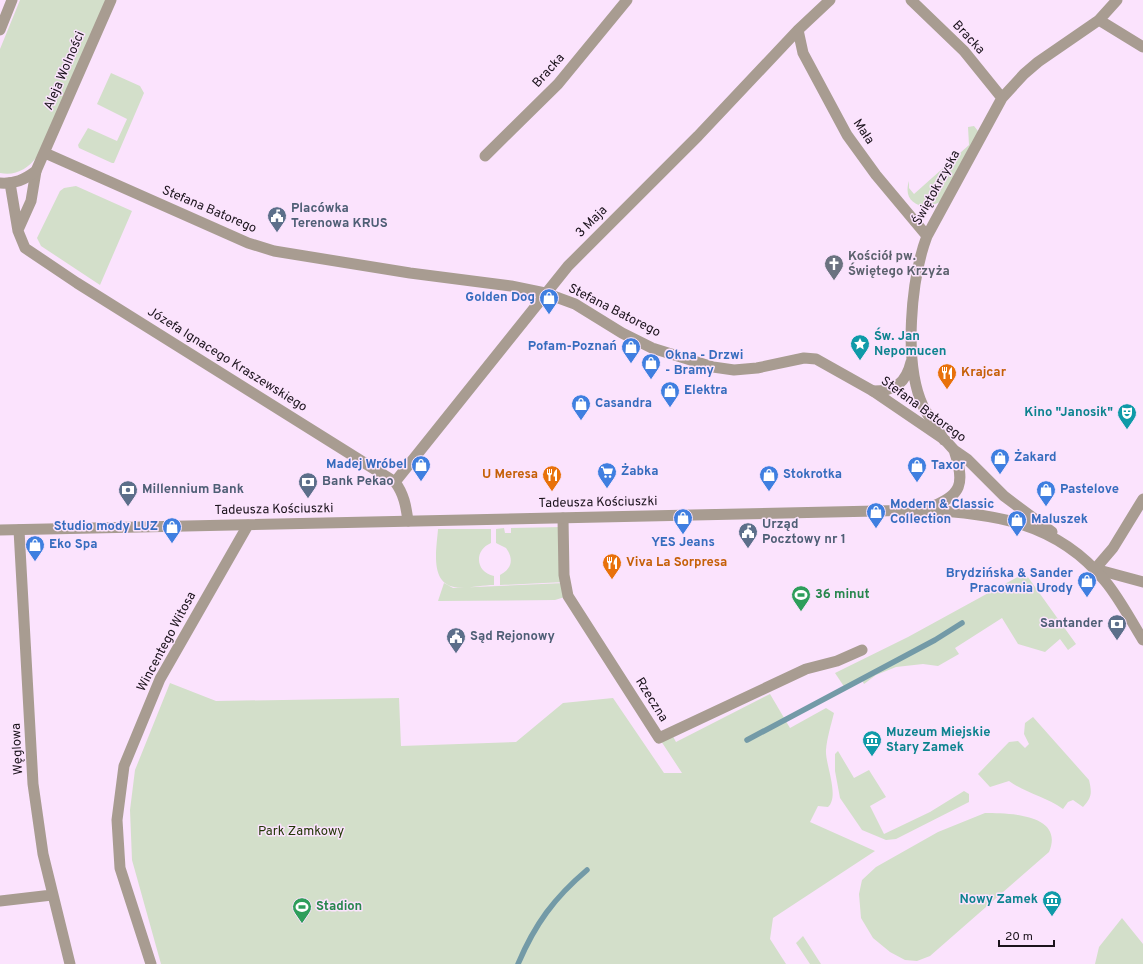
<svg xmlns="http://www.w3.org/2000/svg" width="1143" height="964" font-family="Overpass,sans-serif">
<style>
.green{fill:#d3dfca}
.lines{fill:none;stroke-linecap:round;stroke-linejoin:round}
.stream{stroke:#739aa7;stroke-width:5.5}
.minor{stroke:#a89c91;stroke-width:11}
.tertiary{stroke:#a89c91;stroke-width:11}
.labels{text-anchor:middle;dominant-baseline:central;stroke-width:3;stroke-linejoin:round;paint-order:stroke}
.street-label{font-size:13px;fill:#1b131c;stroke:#fbe3fd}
.service-label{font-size:13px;font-weight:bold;fill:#4e5e75;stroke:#fbe3fd;text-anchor:start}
.worship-label{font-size:13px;font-weight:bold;fill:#5b616d;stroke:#fbe3fd;text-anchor:start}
.shop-label{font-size:13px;font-weight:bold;fill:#366cbe;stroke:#fbe3fd;text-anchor:start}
.culture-label{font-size:13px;font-weight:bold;fill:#0d838f;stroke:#fbe3fd;text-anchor:start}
.food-label{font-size:13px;font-weight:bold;fill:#c56008;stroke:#fbe3fd;text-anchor:start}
.leisure-label{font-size:13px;font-weight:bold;fill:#27864d;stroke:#fbe3fd;text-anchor:start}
.park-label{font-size:13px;fill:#223706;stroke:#fbe3fd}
</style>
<rect width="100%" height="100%" fill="#fbe3fd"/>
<!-- green -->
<path class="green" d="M20,0H106L37,157C27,169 16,176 0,173V49Z
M111,73L140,86L144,93L114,163H112L79,148L78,145L88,128L117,141L127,119L97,104Z
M974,126L978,131L975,139L940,202L927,208C912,204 904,197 909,181V188L914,194L969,145L968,127Z
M76,186L132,211L100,285L41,246L37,238L60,191L64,188Z
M562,527L564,582L500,585V575C512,569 514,559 506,548L496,543V529L504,528L505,533H511V528Z
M438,529H491V543C474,550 475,572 494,576V585C482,585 466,589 454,587C429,582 437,547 438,529Z
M1025,573L1076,644L1068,650L1060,639L1045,652L1018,644L1002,618L955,648L959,654L938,666L923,664L896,667L876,675L864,684L861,678L845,688L835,673L908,637Z
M444,583L453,588L565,583L568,596L555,600L438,601Z
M170,683L216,701L399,698L401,746L516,742L563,703L613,698L664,773H682L659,738L671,733L676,742L770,694L790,728L826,708L834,713C831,725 827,738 826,750C825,764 840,796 828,807L818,806L810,822L875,851L773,918L770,939L786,964H161L132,860L130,810L135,770Z
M1033,717L1089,780C1092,793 1092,797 1083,807L1073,800L1068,802L1063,809C1046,797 1025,793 1009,781L990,787L978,774L1009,742L1018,741L1025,748L1029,744L1024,734L1025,723Z
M838,751L854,778L869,770L886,797L870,806L884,834L930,812L964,791L969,794V802L896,839L886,840L862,830L840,798L835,771V754Z
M985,813C1009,813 1065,814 1049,852L930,956L917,961L905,960L890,952L873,938L861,918L859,894L862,880L876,867L938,832Z
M1122,918L1143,944V964H1095L1099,947Z
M803,936L821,964H810L796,943Z"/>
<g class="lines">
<!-- stream -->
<path class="stream" d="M747,740L935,640L962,623
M518,964C535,924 554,898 587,870"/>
<!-- minor -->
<path class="minor" d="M911,0L964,51L1002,98
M1099,20L1143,47
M798,30L803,53L847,135L876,175L927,236
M485,156L558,84L627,0
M10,183L18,231L25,248L77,283L395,482C404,494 406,506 408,521
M18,230L31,201L36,171
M873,391C895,391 906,383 911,362
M944,440C938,429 929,418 923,406C903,363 911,279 927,236L1002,98L1024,74L1038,62L1099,20L1117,0
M395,482L568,266L698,136L798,30L830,0
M563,518L564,575L568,596L659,738L806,669L837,661L862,650
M19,530L33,784L43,854L70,964
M1095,569L1113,548L1143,499
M1095,569L1143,582
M0,901L52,895
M151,964L120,868L117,820L124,766L160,679L248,525"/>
<!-- tertiary -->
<path class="tertiary" d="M0,30L12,0
M45,153L248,243L274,251L410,273L511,286L545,293L575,304L622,333L652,348L713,367L734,370L757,368L804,358L816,359L873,391L945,440L954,450L967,459L1004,496L1052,532
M0,183C15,184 24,180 36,171L111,0
M928,508C963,496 965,483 954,450
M0,530L922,510C993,513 1057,522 1105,581C1120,599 1131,621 1143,640"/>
</g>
<!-- icons -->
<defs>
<g id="civic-pin" transform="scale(1)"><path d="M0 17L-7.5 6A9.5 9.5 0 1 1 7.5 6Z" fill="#5c6f8a" stroke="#fbe3fd"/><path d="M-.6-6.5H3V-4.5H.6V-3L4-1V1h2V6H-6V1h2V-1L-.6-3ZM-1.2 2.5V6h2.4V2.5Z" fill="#fff"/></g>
<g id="church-pin" transform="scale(1)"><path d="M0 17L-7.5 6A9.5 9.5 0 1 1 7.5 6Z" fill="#6b7280" stroke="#fbe3fd"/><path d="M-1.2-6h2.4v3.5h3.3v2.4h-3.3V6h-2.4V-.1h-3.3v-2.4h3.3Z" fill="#fff"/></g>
<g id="shop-pin" transform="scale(1)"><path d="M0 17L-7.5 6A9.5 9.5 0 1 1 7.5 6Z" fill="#3f7fe0" stroke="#fbe3fd"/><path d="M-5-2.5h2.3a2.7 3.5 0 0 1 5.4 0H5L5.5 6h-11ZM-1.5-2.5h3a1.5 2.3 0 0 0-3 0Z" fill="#fff"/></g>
<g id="sight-pin" transform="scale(1)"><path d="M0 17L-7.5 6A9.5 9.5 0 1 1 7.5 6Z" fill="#0f9aa8" stroke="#fbe3fd"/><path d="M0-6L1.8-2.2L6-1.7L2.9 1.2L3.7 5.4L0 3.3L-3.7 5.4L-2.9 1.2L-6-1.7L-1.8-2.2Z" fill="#fff"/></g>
<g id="restaurant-pin" transform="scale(1)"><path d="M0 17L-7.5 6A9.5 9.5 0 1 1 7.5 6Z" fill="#e8710a" stroke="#fbe3fd"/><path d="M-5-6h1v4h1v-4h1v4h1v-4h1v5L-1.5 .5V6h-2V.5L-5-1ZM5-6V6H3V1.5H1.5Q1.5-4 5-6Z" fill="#fff"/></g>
<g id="theatre-pin" transform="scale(1)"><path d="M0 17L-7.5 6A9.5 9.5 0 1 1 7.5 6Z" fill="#0f9aa8" stroke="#fbe3fd"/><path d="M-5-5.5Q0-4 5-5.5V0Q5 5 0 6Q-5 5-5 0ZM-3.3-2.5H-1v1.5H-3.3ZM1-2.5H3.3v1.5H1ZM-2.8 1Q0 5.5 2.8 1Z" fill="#fff"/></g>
<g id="supermarket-pin" transform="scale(1)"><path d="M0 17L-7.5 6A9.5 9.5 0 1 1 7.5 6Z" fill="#3f7fe0" stroke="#fbe3fd"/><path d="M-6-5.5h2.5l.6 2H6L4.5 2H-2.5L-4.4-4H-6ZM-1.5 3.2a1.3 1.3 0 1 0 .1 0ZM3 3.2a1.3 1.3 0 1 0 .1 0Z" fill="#fff"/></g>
<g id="bank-pin" transform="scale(1)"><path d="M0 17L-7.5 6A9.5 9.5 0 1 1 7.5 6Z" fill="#5c6f8a" stroke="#fbe3fd"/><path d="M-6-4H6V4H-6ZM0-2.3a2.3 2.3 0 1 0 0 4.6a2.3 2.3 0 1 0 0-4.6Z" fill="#fff"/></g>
<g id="stadium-pin" transform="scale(1)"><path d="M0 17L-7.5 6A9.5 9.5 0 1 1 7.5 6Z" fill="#2e9e5b" stroke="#fbe3fd"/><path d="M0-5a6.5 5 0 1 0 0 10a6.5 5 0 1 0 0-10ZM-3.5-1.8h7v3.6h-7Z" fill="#fff"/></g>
<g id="museum-pin" transform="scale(1)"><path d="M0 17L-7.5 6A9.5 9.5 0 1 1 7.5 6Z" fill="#0f9aa8" stroke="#fbe3fd"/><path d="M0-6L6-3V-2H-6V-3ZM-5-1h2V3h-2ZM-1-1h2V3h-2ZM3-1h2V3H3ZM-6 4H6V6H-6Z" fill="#fff"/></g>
</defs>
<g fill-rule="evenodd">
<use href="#civic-pin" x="277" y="216"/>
<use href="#church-pin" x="834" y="264"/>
<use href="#shop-pin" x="549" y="298"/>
<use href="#sight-pin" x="860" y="344"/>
<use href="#shop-pin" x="631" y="347"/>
<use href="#shop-pin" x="651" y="363"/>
<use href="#restaurant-pin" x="947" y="373"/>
<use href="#shop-pin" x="670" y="391"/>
<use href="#shop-pin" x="581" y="404"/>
<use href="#theatre-pin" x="1127" y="413"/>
<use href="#shop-pin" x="1000" y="458"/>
<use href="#shop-pin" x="421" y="465"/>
<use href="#shop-pin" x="917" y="466"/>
<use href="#supermarket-pin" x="607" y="472"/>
<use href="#restaurant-pin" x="552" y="475"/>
<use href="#shop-pin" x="769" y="475"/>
<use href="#bank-pin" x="308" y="482"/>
<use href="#bank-pin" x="128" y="490"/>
<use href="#shop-pin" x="1046" y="490"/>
<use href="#shop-pin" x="876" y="512"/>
<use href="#shop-pin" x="683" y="518"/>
<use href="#shop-pin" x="1017" y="520"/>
<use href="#shop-pin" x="172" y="527"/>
<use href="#civic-pin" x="748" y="532"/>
<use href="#shop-pin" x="35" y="545"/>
<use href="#restaurant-pin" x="612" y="563"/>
<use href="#shop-pin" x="1087" y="581"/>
<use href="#stadium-pin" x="801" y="595"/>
<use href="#bank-pin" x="1117" y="624"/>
<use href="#civic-pin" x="456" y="637"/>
<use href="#museum-pin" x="872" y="740"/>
<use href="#museum-pin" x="1052" y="900"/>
<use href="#stadium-pin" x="302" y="907"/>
</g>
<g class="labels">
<!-- street labels -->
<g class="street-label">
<text transform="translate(968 38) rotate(47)">Bracka</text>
<text transform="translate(65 71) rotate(-67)">Aleja Wolności</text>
<text transform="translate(549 71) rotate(-48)">Bracka</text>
<text transform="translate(863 132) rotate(56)">Mała</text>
<text transform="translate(937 188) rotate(-61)">Świętokrzyska</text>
<text transform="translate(209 210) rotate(23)">Stefana Batorego</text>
<text transform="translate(592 222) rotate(-45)">3 Maja</text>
<text transform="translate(614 311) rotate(27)">Stefana Batorego</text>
<text transform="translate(227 360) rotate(32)">Józefa Ignacego Kraszewskiego</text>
<text transform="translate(923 410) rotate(36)">Stefana Batorego</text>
<text transform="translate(598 503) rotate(-1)">Tadeusza Kościuszki</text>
<text transform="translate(274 510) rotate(-1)">Tadeusza Kościuszki</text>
<text transform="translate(167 642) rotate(-62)">Wincentego Witosa</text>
<text transform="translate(651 700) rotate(58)">Rzeczna</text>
<text transform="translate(18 749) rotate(-93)">Węglowa</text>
</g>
<!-- service labels -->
<g class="service-label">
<text x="291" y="209">Placówka<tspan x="291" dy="15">Terenowa KRUS</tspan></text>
<text x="322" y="482">Bank Pekao</text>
<text x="142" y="490">Millennium Bank</text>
<text x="762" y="525">Urząd<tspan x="762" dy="15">Pocztowy nr 1</tspan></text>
<text x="1103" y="624" text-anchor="end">Santander</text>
<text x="470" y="637">Sąd Rejonowy</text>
</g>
<!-- worship labels -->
<g class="worship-label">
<text x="848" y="257">Kościół pw.<tspan x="848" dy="15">Świętego Krzyża</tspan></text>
</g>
<!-- shop labels -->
<g class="shop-label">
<text x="535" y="298" text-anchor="end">Golden Dog</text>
<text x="617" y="347" text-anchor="end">Pofam-Poznań</text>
<text x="665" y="356">Okna - Drzwi<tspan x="665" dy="15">- Bramy</tspan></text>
<text x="684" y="391">Elektra</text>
<text x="595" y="404">Casandra</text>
<text x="1014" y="458">Żakard</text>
<text x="407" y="465" text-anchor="end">Madej Wróbel</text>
<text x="931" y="466">Taxor</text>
<text x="621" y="472">Żabka</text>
<text x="783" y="475">Stokrotka</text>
<text x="1060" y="490">Pastelove</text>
<text x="890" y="505">Modern &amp; Classic<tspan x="890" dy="15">Collection</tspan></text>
<text x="1031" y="520">Maluszek</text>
<text x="158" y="527" text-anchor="end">Studio mody LUZ</text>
<text x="683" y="543" text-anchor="middle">YES Jeans</text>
<text x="49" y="545">Eko Spa</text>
<text x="1073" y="574" text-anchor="end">Brydzińska &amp; Sander<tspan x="1073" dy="15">Pracownia Urody</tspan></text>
</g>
<!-- culture labels -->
<g class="culture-label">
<text x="874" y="337">Św. Jan<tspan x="874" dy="15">Nepomucen</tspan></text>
<text x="1113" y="413" text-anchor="end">Kino "Janosik"</text>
<text x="886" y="733">Muzeum Miejskie<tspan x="886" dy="15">Stary Zamek</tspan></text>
<text x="1038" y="900" text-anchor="end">Nowy Zamek</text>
</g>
<!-- food labels -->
<g class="food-label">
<text x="961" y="373">Krajcar</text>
<text x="538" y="475" text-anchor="end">U Meresa</text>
<text x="626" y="563">Viva La Sorpresa</text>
</g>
<!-- leisure labels -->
<g class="leisure-label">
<text x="815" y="595">36 minut</text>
<text x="316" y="907">Stadion</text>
</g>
<!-- park labels -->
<g class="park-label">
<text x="301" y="832">Park Zamkowy</text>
</g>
</g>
<!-- scale -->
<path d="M999 940v6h55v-6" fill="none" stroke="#1b131c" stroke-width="2"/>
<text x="1005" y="940" font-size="12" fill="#1b131c" stroke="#fbe3fd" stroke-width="3" paint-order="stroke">20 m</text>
</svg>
